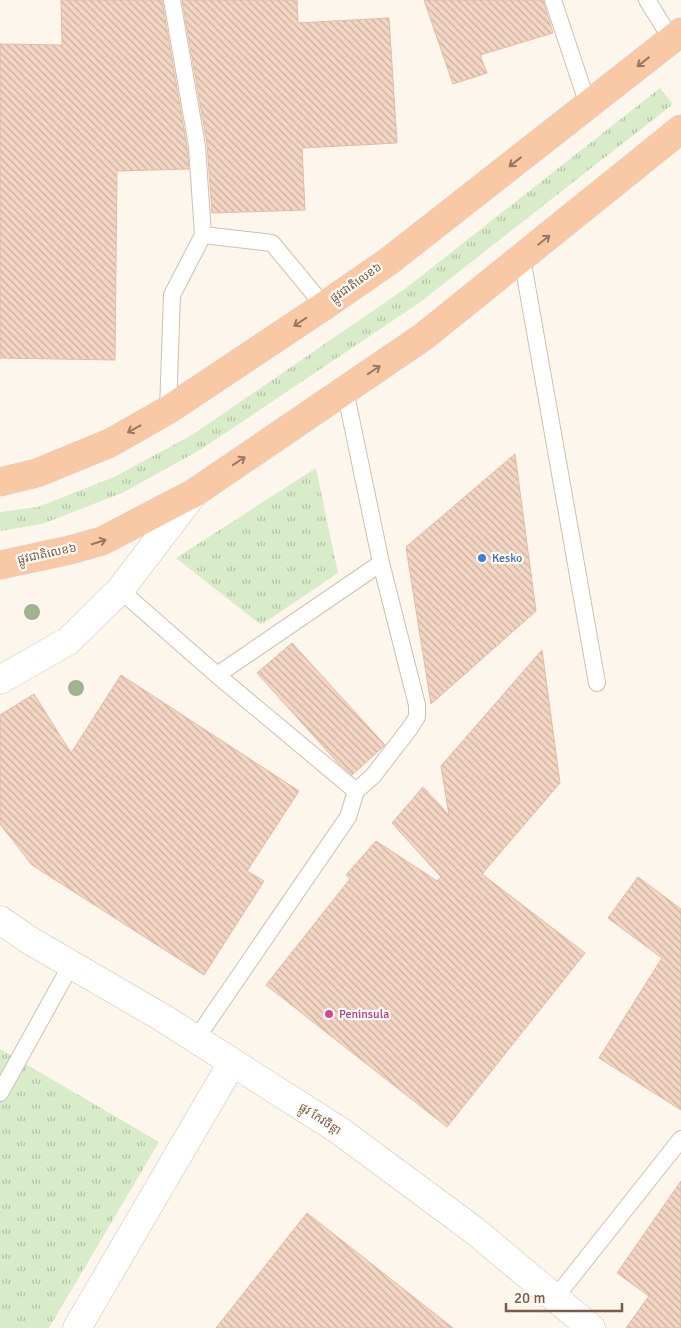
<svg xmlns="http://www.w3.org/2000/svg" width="681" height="1328" font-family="Signika,'Noto Sans Khmer',sans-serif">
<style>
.grass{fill:url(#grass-tufts)}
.building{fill:url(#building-back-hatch);stroke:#e6bba3}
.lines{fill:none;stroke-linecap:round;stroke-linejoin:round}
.service-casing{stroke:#d1beb0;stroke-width:18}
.minor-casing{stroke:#d1beb0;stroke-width:29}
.tertiary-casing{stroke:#d1beb0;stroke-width:29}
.trunk-casing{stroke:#dad1cd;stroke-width:29}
.service{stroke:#fff;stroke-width:16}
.minor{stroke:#fff;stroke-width:28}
.tertiary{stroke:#fff;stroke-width:28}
.trunk{stroke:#f9c8a4;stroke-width:28}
.tree{fill:#a0b28e}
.oneway{stroke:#9a7763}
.shop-dot{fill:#3f7fe0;stroke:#fffaf3;stroke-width:2}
.hotel-dot{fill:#d1479c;stroke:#fffaf3;stroke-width:2}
.labels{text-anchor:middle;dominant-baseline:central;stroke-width:4.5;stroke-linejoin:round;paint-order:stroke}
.street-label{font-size:12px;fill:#7a5c4d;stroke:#fffaf3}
.shop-label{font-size:12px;fill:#366cbe;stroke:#fffaf3;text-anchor:start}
.hotel-label{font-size:12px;fill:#b23c85;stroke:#fffaf3;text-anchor:start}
</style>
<defs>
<pattern id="grass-tufts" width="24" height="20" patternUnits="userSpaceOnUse" patternTransform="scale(1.25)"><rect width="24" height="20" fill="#d8ecc9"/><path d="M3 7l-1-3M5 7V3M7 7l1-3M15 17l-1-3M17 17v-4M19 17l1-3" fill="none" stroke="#b4c2a5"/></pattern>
<pattern id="building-back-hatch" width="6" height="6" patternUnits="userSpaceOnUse" patternTransform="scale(1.25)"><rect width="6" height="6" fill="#f3d5c3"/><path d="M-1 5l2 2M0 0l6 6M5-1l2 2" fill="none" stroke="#cab0a1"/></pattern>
</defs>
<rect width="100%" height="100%" fill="#fdf6ec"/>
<!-- grass -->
<path class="grass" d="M660,88L673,104L419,303L200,450L122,493L42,524L0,531V512L38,507L114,477L192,435L406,288Z
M316,468L338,573L261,625L176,558Z
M0,1049L159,1142L49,1328H0Z"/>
<!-- building -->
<path class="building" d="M61,0H162L187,147L189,169L117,171L115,360L0,358V44L62,45Z
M182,0H297L298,23L389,18L397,143L302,148L305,210L212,213L207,144Z
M424,0H543L553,33L480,55L487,73L453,84Z
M515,454L536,611L431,704L406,547Z
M292,643L385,745L352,775L338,763L257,673Z
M542,650L560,783L482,874L585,953L447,1127L266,985L350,879L346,875L376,841L437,881L441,877L392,823L423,787L449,815L441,766Z
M121,675L299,791L247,871L264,881L204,975L32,865L0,824V715L34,694L71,753Z
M638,877L681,909V1110L599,1058L662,958L608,918Z
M681,1181V1328H626L649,1296L617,1273Z
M307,1213L453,1328H216Z"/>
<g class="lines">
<!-- service casing -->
<g class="service-casing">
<path id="service" d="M172,0L197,146L203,235
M553,0L588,105
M647,0L672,40
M522,258L597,683
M168,410L172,295L203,235L272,243L324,306
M120,590L217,675L356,791
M217,675L381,563
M196,1039L348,817L356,791L373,776L410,728L417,717V705L381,563L345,390
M0,1093L71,965
M555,1298L681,1139"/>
</g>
<!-- minor casing -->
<g class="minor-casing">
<path id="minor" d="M0,680L68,641L120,590L194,493
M77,1328L232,1063"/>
</g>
<!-- tertiary casing -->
<g class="tertiary-casing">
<path id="tertiary" d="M0,920L29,940L163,1018L340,1131L475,1231L591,1328"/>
</g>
<!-- trunk casing -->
<g class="trunk-casing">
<path id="trunk" d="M0,482L37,473L110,443L168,410L324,306L389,261L681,32
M0,565L70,550L102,541L194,493L423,337L681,129"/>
</g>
<!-- service -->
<use href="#service" class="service"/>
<!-- minor -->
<use href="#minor" class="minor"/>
<!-- tertiary -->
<use href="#tertiary" class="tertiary"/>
<!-- trunk -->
<use href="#trunk" class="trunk"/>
</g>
<!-- trees -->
<g class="tree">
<circle cx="32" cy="612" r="8"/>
<circle cx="76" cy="688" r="8"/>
</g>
<!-- one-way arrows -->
<defs><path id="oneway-shaft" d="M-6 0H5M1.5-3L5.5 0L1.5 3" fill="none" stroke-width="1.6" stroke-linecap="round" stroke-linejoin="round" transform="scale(1.25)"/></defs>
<g class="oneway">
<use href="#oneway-shaft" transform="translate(643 62) rotate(142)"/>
<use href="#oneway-shaft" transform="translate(515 162) rotate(142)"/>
<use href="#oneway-shaft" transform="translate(544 240) rotate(-39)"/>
<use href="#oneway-shaft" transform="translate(300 322) rotate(146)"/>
<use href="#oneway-shaft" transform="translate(374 370) rotate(-34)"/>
<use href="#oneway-shaft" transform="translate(134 429) rotate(151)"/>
<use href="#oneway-shaft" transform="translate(239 461) rotate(-34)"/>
<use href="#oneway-shaft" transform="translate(99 542) rotate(-18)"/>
</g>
<!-- markers -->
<circle class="shop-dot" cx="482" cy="558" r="5"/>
<circle class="hotel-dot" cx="329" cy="1014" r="5"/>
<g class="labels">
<!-- street labels -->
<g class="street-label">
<text transform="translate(356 283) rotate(-35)">ផ្លូវជាតិលេខ៦</text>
<text transform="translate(47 554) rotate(-12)">ផ្លូវជាតិលេខ៦</text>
<text transform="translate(320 1119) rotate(33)">ផ្លូវ កែវចិន្តា</text>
</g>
<!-- shop labels -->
<g class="shop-label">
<text x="492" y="558">Kesko</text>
</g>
<!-- hotel labels -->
<g class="hotel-label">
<text x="339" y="1014">Peninsula</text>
</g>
</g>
<!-- scale -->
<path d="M506 1303v8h116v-8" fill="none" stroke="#7a5c4d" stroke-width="2.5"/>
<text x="514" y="1303" font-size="15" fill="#7a5c4d" stroke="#fffaf3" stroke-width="4" paint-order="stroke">20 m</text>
</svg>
